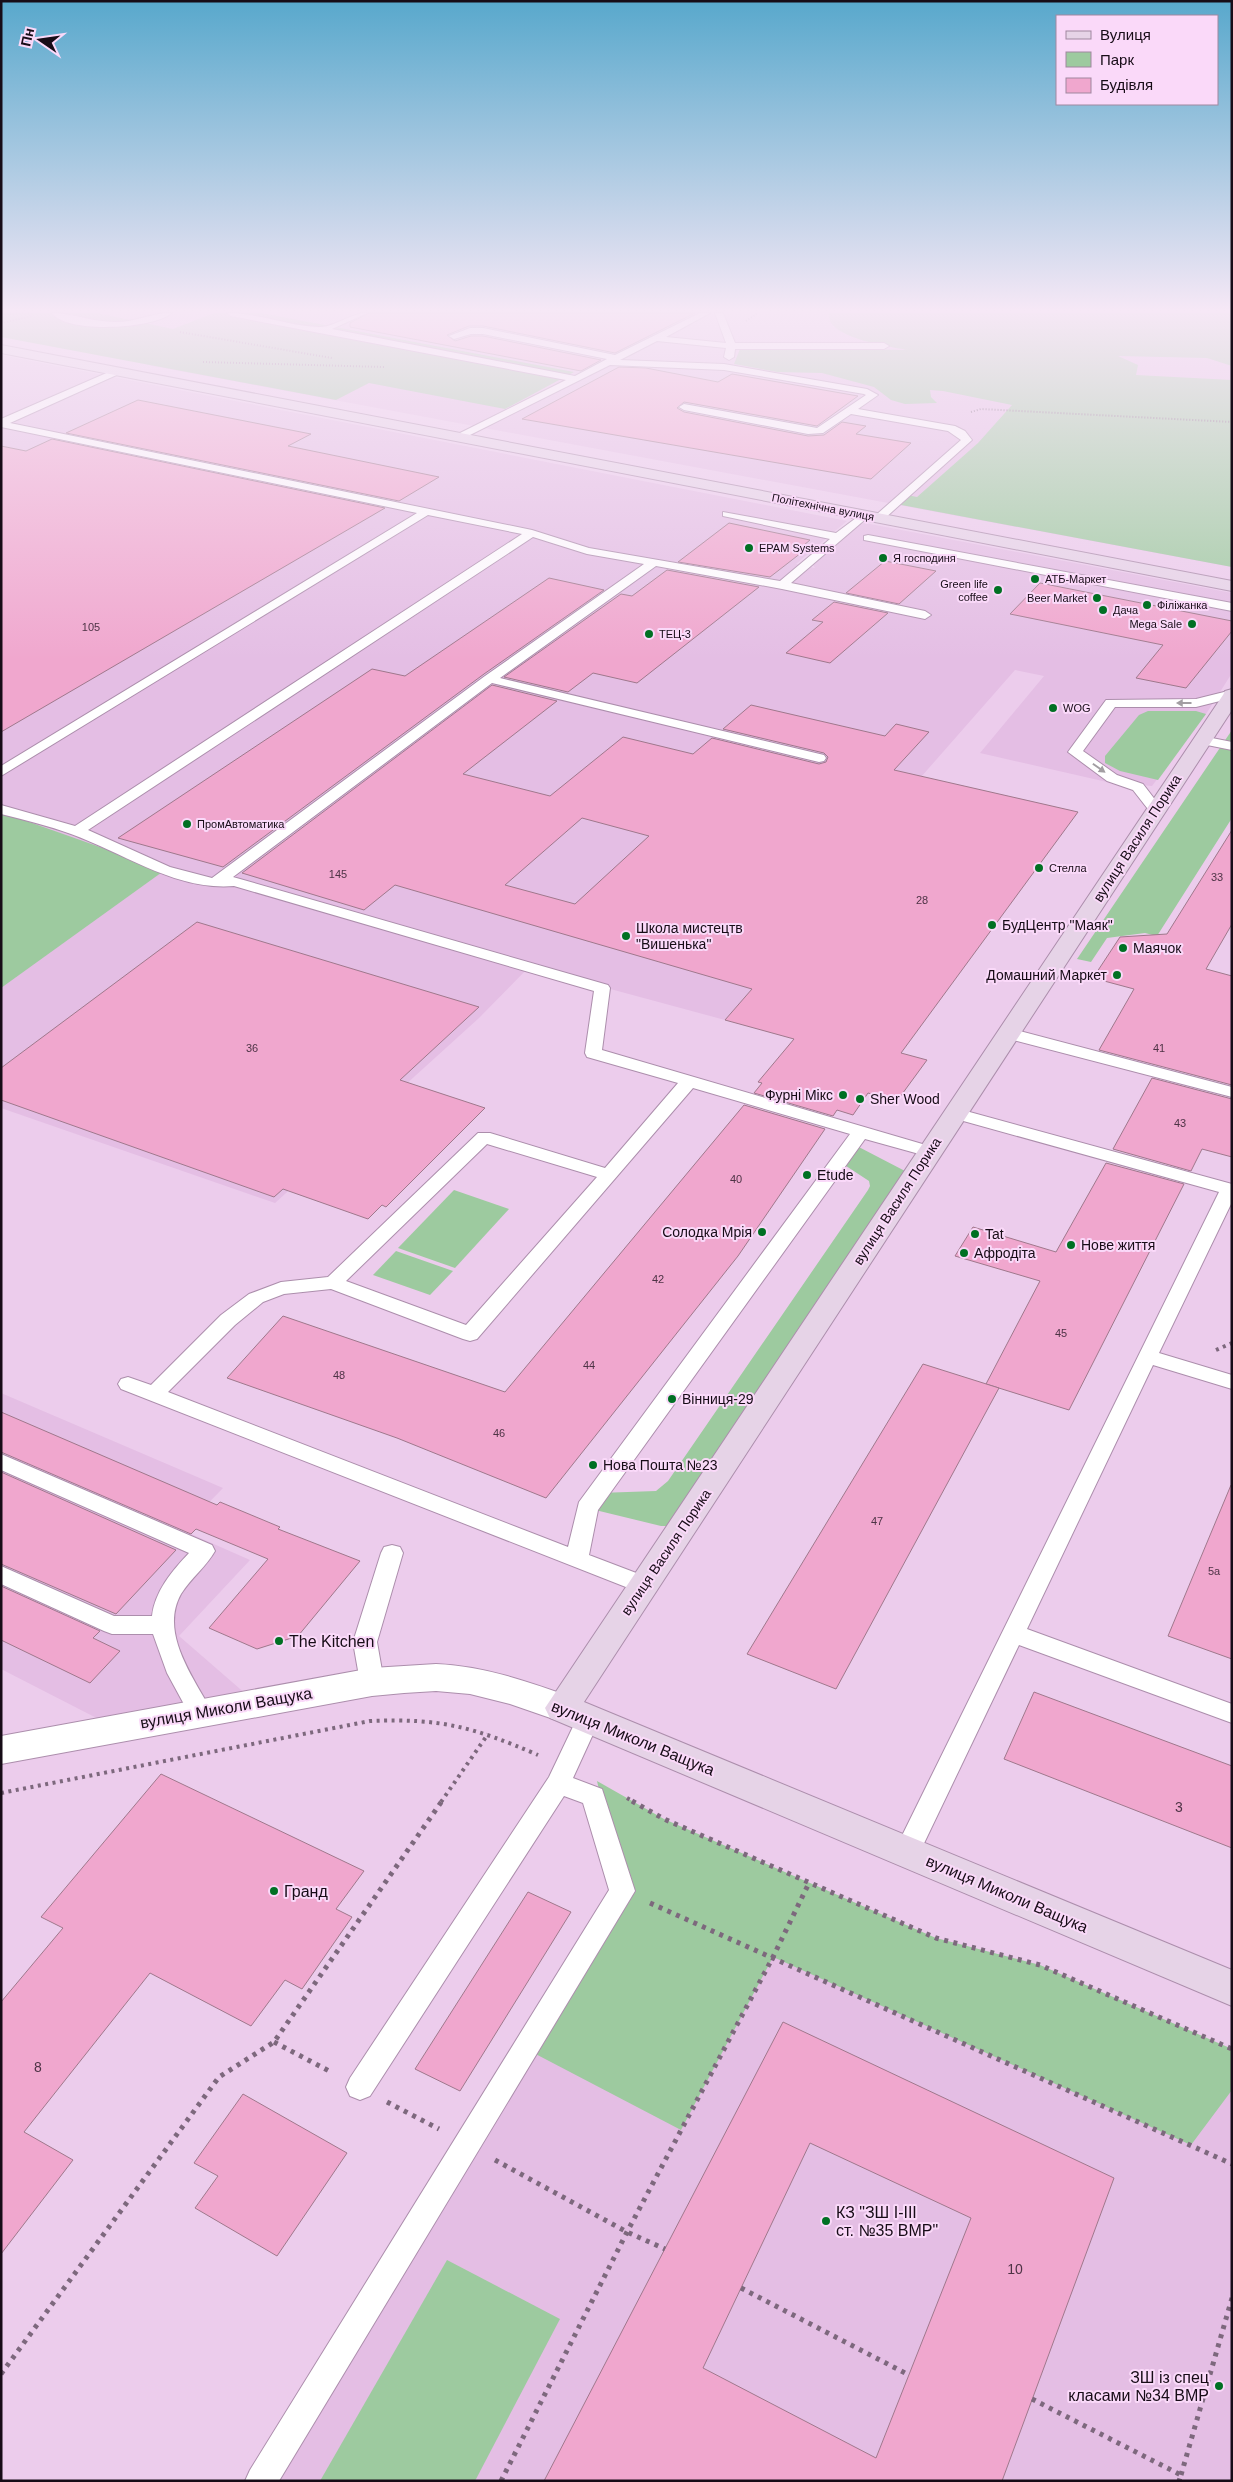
<svg xmlns="http://www.w3.org/2000/svg" width="1233" height="2482" font-family="Arial,sans-serif">
  <rect width="100%" height="100%" fill="#ecccec"/>
  <g fill="#e4bee4">
    <polygon points="1,313 1232,313 1232,567 152,366"/>
    <polygon points="1,355 847,521 796,564 815,568 813,565 860,524 865,523 1232,593 1232,673 1206,714 1152,786 1107,782 980,753 1044,676 1015,670 907,793 920,796 725,1020 529,967 479,1018 275,1203 1,1108"/>
    <polygon points="1,1393 223,1488 182,1530 250,1560 179,1636 255,1702 116,1728 1,1669"/>
    <polygon points="622,1891 936,1938 1040,1965 1232,2049 1232,2481 261,2481"/>
  </g>
  <g fill="#9dca9f">
    <polygon points="1,313 97,313 173,329 214,313 261,313 574,372 505,409 369,383 336,400 1,337"/>
    <path d="M829,313H1232V366L1207,358L1118,356L1138,365L1136,375L1232,380V567L896,504L907,495L917,497L978,443L1012,405L943,391L930,390L931,397L937,403L905,404L891,400L874,387L822,373L777,372L734,364L740,349L752,347L907,350C890,346 825,338 829,313Z"/>
    <polygon points="1148,711 1196,711 1206,714 1158,780 1120,771 1105,763 1105,756 1139,715"/>
    <polygon points="1232,730 1232,818 1157,936 1145,933 1107,938 1091,962 1077,959"/>
    <polygon points="1,812 165,870 1,988"/>
    <polygon points="853,1144 905,1171 672,1526 661,1526 587,1508 599,1493 656,1491 668,1481 868,1190 870,1186 869,1181 840,1162"/>
    <polygon points="454,1190 509,1209 455,1268 398,1248"/>
    <polygon points="396,1251 453,1271 430,1295 373,1275"/>
    <polygon points="597,1781 664,1819 936,1938 1040,1965 1232,2049 1232,2090 1191,2145 773,1957 681,2130 526,2049 622,1891"/>
    <polygon points="447,2260 560,2319 475,2481 320,2481"/>
  </g>
  <g fill="#f0a7ce" stroke="#9f788c" fill-rule="evenodd">
    <polygon points="369,313 695,313 615,353 483,326 469,326 447,335 455,341 471,336 483,336 601,360 581,371 350,327 350,323"/>
    <polygon points="619,367 646,368 718,382 732,374 858,396 817,426 684,402 677,408 684,412 808,436 824,435 842,422 866,426 856,434 911,443 871,479 522,419"/>
    <polygon points="138,400 311,434 288,446 439,477 399,501 66,433"/>
    <polygon points="52,439 385,508 1,732 1,446 26,451"/>
    <polygon points="729,523 810,540 804,545 810,546 770,577 678,562"/>
    <polygon points="885,561 936,571 899,604 846,593"/>
    <polygon points="667,570 759,587 637,683 593,673 568,692 504,677 621,594 632,596"/>
    <polygon points="549,578 604,590 484,674 223,867 118,838 372,669 405,676"/>
    <polygon points="1040,583 1232,621 1232,631 1186,688 1136,678 1163,645 1010,614"/>
    <polygon points="834,602 888,613 830,663 786,653 823,622 812,620"/>
    <path d="M492,685L557,701L463,774L550,796L623,737L693,754L712,738L819,764L826,762L828,757L824,753L723,729L751,705L885,736L896,724L929,732L894,770L1078,812L901,1053L927,1060L897,1101L868,1093L853,1115L837,1110L833,1116L754,1093L762,1083L758,1082L794,1039L725,1020L752,989L395,885L364,910L242,873ZM582,818L649,836L575,904L505,885Z"/>
    <polygon points="1232,830 1232,924 1206,969 1232,976 1232,1085 1099,1050 1134,989 1093,978 1120,937 1167,934"/>
    <polygon points="197,922 479,1007 400,1080 485,1108 386,1207 382,1205 368,1219 283,1189 274,1197 1,1100 1,1068"/>
    <polygon points="1152,1078 1232,1099 1232,1157 1202,1149 1191,1171 1113,1149"/>
    <polygon points="744,1105 825,1129 738,1256 546,1498 397,1438 227,1378 283,1316 505,1392"/>
    <polygon points="1106,1163 1184,1184 1069,1410 986,1384 1040,1281 955,1256 973,1227 1056,1252"/>
    <polygon points="923,1364 999,1388 836,1689 747,1654"/>
    <polygon points="1,1412 217,1505 220,1502 280,1527 278,1529 360,1561 298,1636 257,1649 209,1628 268,1559 196,1529 191,1534 1,1452"/>
    <polygon points="1,1472 176,1550 116,1614 1,1564"/>
    <polygon points="1231,1485 1232,1485 1232,1659 1168,1636"/>
    <polygon points="1,1586 100,1631 93,1638 120,1651 90,1683 1,1640"/>
    <polygon points="1034,1692 1232,1766 1232,1848 1004,1759"/>
    <polygon points="161,1774 364,1871 336,1909 352,1917 302,1989 285,1980 251,2026 150,1973 24,2132 73,2160 1,2254 1,2002 63,1928 41,1917"/>
    <polygon points="528,1892 571,1912 460,2091 415,2069"/>
    <path d="M783,2022L1114,2178L1002,2481H544ZM810,2143L971,2218L876,2458L703,2368Z"/>
    <polygon points="243,2094 347,2153 277,2256 195,2208 218,2176 194,2163"/>
  </g>
  <g fill="none" stroke-linecap="round" stroke-linejoin="round">
    <g stroke="#ac8eac" stroke-width="2">
      <g id="lane">
        <path d="M52,313C72,313 93,322 114,322C134,323 153,312 172,313C153,329 66,334 52,313Z"/>
        <path d="M227,313C258,313 288,326 319,327C334,328 350,313 367,313L332,329L575,376L607,359L483,334H471L454,339L449,336L470,328H483L615,355L700,313H710L666,337L726,343L715,313H723L735,343H884L889,346L884,349H735L734,357L729,360L724,357L726,348L657,341L620,360L724,364L867,389L878,395L858,409L955,426L965,431L972,440L884,519L880,520L874,517L876,515L961,440L948,431L851,414L823,433L808,434L684,410L679,407L684,404L817,428L866,395L864,394L724,370L610,365L460,440L455,437L456,435L566,380L231,316Z"/>
        <path d="M118,368L121,369V373L10,423L532,530L589,548L780,581L830,539L723,516V512L836,533L864,512L869,515L868,517L791,583L925,611L931,615L925,619L782,589L656,566L500,678L824,755L826,758L824,761L819,762L492,683L233,877L608,985L610,988L602,1050L936,1148L939,1152L936,1156L930,1157L865,1139L598,1510L589,1555L652,1579L655,1585L652,1591L644,1593L636,1591L121,1389L118,1384L121,1379L128,1377L151,1385L221,1315L249,1294L281,1282L328,1277L478,1133H490L605,1168L678,1083L587,1057L585,1053L594,991L234,886C176,891 124,853 71,834C49,826 25,820 1,814V805L75,826L522,534L428,515L1,776V766L417,513L1,427V419ZM533,537L587,554L644,564L485,676L212,878L170,867L88,830ZM693,1088L850,1134L579,1502L568,1547L168,1392L235,1325L263,1302L284,1294L331,1289L463,1339L470,1341L477,1339ZM487,1144L597,1177L466,1325L346,1281Z"/>
        <polygon points="868,535 1232,603 1232,611 864,540 864,536"/>
        <polygon points="1232,690 1232,698 1196,707 1115,707 1083,751 1117,775 1143,784 1163,810 1161,813 1151,813 1133,790 1107,781 1068,752 1106,700 1196,699"/>
        <polygon points="1202,736 1232,742 1232,750 1197,743 1195,740"/>
        <polygon points="1008,1028 1232,1087 1232,1097 1002,1037 1000,1033 1002,1029"/>
        <polygon points="955,1108 1232,1184 1232,1202 1159,1353 1232,1375 1232,1389 1153,1365 1027,1629 1232,1704 1232,1723 1019,1645 916,1860 907,1863 898,1860 894,1852 1219,1192 949,1117 946,1113 949,1109"/>
        <path d="M1,1454L212,1545L215,1551C206,1567 191,1578 181,1594C159,1633 194,1678 212,1712L208,1719L200,1721L192,1719L167,1673L153,1634H112L104,1631L1,1584V1566L114,1616H152C155,1591 172,1571 189,1553L1,1470Z"/>
        <polygon points="392,1545 400,1547 403,1553 377,1642 384,1682 380,1689 372,1691 364,1689 360,1682 353,1642 381,1553 384,1547"/>
        <polygon points="588,1709 596,1712 600,1719 573,1778 602,1789 635,1891 279,2481 245,2481 250,2470 609,1890 583,1803 564,1796 370,2096 360,2100 350,2096 346,2087 350,2078 549,1777 580,1712"/>
      </g>
    </g>
    <g stroke="#ac8eac" stroke-width="2">
      <path id="street" d="M436,1664C484,1666 529,1682 574,1698L579,1708L574,1718L562,1722L510,1704L470,1694L436,1691L404,1693L372,1696L1,1764V1736L372,1668Z"/>
    </g>
    <g stroke="#ac8eac" stroke-width="2">
      <g id="secondary">
        <polygon points="1,345 1232,581 1232,591 1,353"/>
        <polygon points="1232,689 1232,710 584,1702 1232,1970 1232,2006 550,1718 545,1708 1223,695 1225,691"/>
      </g>
    </g>
    <g stroke="#7d687d" stroke-width="2" stroke-dasharray="1 2" stroke-linecap="butt">
      <polyline points="1,314 33,313"/>
      <polyline points="746,321 758,313"/>
      <polyline points="1,323 33,316"/>
      <polyline points="180,332 332,358"/>
      <polyline points="203,362 384,367"/>
      <polyline points="971,412 981,409 1232,422"/>
    </g>
    <g stroke="#7d687d" stroke-width="4" stroke-dasharray="3 4.5" stroke-linecap="butt">
      <polyline points="1216,1350 1232,1343"/>
      <path d="M1,1793L370,1721C441,1718 473,1727 538,1755"/>
      <polyline points="627,1798 634,1802"/>
      <polyline points="441,1802 488,1734"/>
    </g>
    <g stroke="#7d687d" stroke-width="5" stroke-dasharray="4 5.5" stroke-linecap="butt">
      <polyline points="632,1801 664,1819 936,1938 1040,1965 1232,2049"/>
      <polyline points="650,1903 1232,2164"/>
      <polyline points="274,2042 331,2072"/>
      <polyline points="387,2102 439,2129"/>
      <polyline points="495,2160 627,2232 665,2249"/>
      <polyline points="741,2288 907,2374"/>
      <polyline points="1,2374 219,2077 274,2042 442,1801"/>
      <polyline points="1032,2399 1181,2475 1179,2481"/>
      <polyline points="1181,2475 1232,2298"/>
      <polyline points="501,2481 627,2232 773,1957 809,1883"/>
    </g>
    <use href="#lane" fill="#fff" fill-rule="evenodd"/>
    <use href="#street" fill="#fff" fill-rule="evenodd"/>
    <use href="#secondary" fill="#e6d3e7" fill-rule="evenodd"/>
  </g>
  <defs><path id="oneway-solid" d="M-6-.8H1V-3.2L6.5 0L1 3.2V.8H-6Z" transform="scale(1.25)"/></defs>
  <g fill="#a29ea2">
    <use href="#oneway-solid" transform="translate(1184 703) rotate(-180)"/>
    <use href="#oneway-solid" transform="translate(1099 768) rotate(35)"/>
  </g>
  <linearGradient id="sky" x2="0" y2="1"><stop stop-color="#58a8cc"/><stop offset="0.47" stop-color="#f6e8f6"/><stop offset="1" stop-color="#f6e8f6" stop-opacity="0"/></linearGradient>
  <rect width="1233" height="660" fill="url(#sky)"/>
  <g fill="#007023" stroke="#fad9f9" stroke-width="2">
    <circle cx="749" cy="548" r="5"/>
    <circle cx="883" cy="558" r="5"/>
    <circle cx="1035" cy="579" r="5"/>
    <circle cx="998" cy="590" r="5"/>
    <circle cx="1097" cy="598" r="5"/>
    <circle cx="1147" cy="605" r="5"/>
    <circle cx="1103" cy="610" r="5"/>
    <circle cx="1192" cy="624" r="5"/>
    <circle cx="649" cy="634" r="5"/>
    <circle cx="1053" cy="708" r="5"/>
    <circle cx="187" cy="824" r="5"/>
    <circle cx="1039" cy="868" r="5"/>
    <circle cx="992" cy="925" r="5"/>
    <circle cx="626" cy="936" r="5"/>
    <circle cx="1123" cy="948" r="5"/>
    <circle cx="1117" cy="975" r="5"/>
    <circle cx="843" cy="1095" r="5"/>
    <circle cx="860" cy="1099" r="5"/>
    <circle cx="807" cy="1175" r="5"/>
    <circle cx="762" cy="1232" r="5"/>
    <circle cx="975" cy="1234" r="5"/>
    <circle cx="1071" cy="1245" r="5"/>
    <circle cx="964" cy="1253" r="5"/>
    <circle cx="672" cy="1399" r="5"/>
    <circle cx="593" cy="1465" r="5"/>
    <circle cx="279" cy="1641" r="5"/>
    <circle cx="274" cy="1891" r="5"/>
    <circle cx="826" cy="2221" r="5"/>
    <circle cx="1219" cy="2386" r="5"/>
  </g>
  <g text-anchor="middle" dominant-baseline="central" stroke-width="4" stroke-linejoin="round" paint-order="stroke">
    <g font-size="11" fill="#170c17" stroke="#fad9f9">
      <text transform="translate(823 507) rotate(11)">Політехнічна вулиця</text>
    </g>
    <g font-size="11" fill="#170c17" stroke="#fad9f9" text-anchor="start">
      <text x="759" y="548">EPAM Systems</text>
      <text x="893" y="558">Я господиня</text>
      <text x="1045" y="579">АТБ-Маркет</text>
      <text x="988" y="584" text-anchor="end">Green life<tspan x="988" dy="13">coffee</tspan></text>
      <text x="1087" y="598" text-anchor="end">Beer Market</text>
      <text x="1157" y="605">Філіжанка</text>
      <text x="1113" y="610">Дача</text>
      <text x="1182" y="624" text-anchor="end">Mega Sale</text>
      <text x="659" y="634">ТЕЦ-3</text>
      <text x="1063" y="708">WOG</text>
      <text x="197" y="824">ПромАвтоматика</text>
      <text x="1049" y="868">Стелла</text>
    </g>
    <g font-size="11" fill="#4d3345">
      <text x="91" y="627">105</text>
      <text x="338" y="874">145</text>
      <text x="1217" y="877">33</text>
      <text x="922" y="900">28</text>
      <text x="252" y="1048">36</text>
      <text x="1159" y="1048">41</text>
      <text x="1180" y="1123">43</text>
      <text x="736" y="1179">40</text>
      <text x="658" y="1279">42</text>
      <text x="1061" y="1333">45</text>
      <text x="589" y="1365">44</text>
      <text x="339" y="1375">48</text>
      <text x="499" y="1433">46</text>
      <text x="877" y="1521">47</text>
      <text x="1214" y="1571">5а</text>
    </g>
    <g font-size="14" fill="#170c17" stroke="#fad9f9">
      <text transform="translate(1137 838) rotate(-57)">вулиця Василя Порика</text>
      <text transform="translate(897 1201) rotate(-57)">вулиця Василя Порика</text>
      <text transform="translate(666 1552) rotate(-56)">вулиця Василя Порика</text>
    </g>
    <g font-size="14" fill="#170c17" stroke="#fad9f9" text-anchor="start">
      <text x="1002" y="925">БудЦентр "Маяк"</text>
      <text x="636" y="928">Школа мистецтв<tspan x="636" dy="16">"Вишенька"</tspan></text>
      <text x="1133" y="948">Маячок</text>
      <text x="1107" y="975" text-anchor="end">Домашний Маркет</text>
      <text x="833" y="1095" text-anchor="end">Фурні Мікс</text>
      <text x="870" y="1099">Sher Wood</text>
      <text x="817" y="1175">Etude</text>
      <text x="752" y="1232" text-anchor="end">Солодка Мрія</text>
      <text x="985" y="1234">Tat</text>
      <text x="1081" y="1245">Нове життя</text>
      <text x="974" y="1253">Афродіта</text>
      <text x="682" y="1399">Вінниця-29</text>
      <text x="603" y="1465">Нова Пошта №23</text>
    </g>
    <g font-size="14" fill="#4d3345">
      <text x="1179" y="1807">3</text>
      <text x="38" y="2067">8</text>
      <text x="1015" y="2269">10</text>
    </g>
    <g font-size="16" fill="#170c17" stroke="#fad9f9" text-anchor="start">
      <text x="289" y="1641">The Kitchen</text>
      <text x="284" y="1891">Гранд</text>
      <text x="836" y="2212">КЗ "ЗШ І-ІІІ<tspan x="836" dy="18">ст. №35 ВМР"</tspan></text>
      <text x="1209" y="2377" text-anchor="end">ЗШ із спец<tspan x="1209" dy="18">класами №34 ВМР</tspan></text>
    </g>
    <g font-size="16" fill="#170c17" stroke="#fad9f9">
      <text transform="translate(226 1708) rotate(-10)">вулиця Миколи Ващука</text>
      <text transform="translate(633 1738) rotate(22)">вулиця Миколи Ващука</text>
      <text transform="translate(1007 1894) rotate(23)">вулиця Миколи Ващука</text>
    </g>
  </g>
  <rect width="1233" height="2482" fill="none" stroke="#170c17" stroke-width="5"/>
  <rect x="1056" y="15" width="162" height="90" fill="#fad9f9" stroke="#9f879f"/>
  <rect x="1066" y="31" width="25" height="8" fill="#e6d3e7" stroke="#9f879f"/>
  <text x="1100" y="40" font-size="15" fill="#170c17">Вулиця</text>
  <rect x="1066" y="52" width="25" height="15" fill="#9dca9f" stroke="#9f879f"/>
  <text x="1100" y="65" font-size="15" fill="#170c17">Парк</text>
  <rect x="1066" y="78" width="25" height="15" fill="#f0a7ce" stroke="#9f879f"/>
  <text x="1100" y="90" font-size="15" fill="#170c17">Будівля</text>
  <g transform="translate(40 40) rotate(283)" stroke="#fad9f9" stroke-width="4" paint-order="stroke">
  <path d="M0-4L9 19L0 12L-9 19Z" fill="#170c17"/>
  <text y="-8" font-size="14" font-weight="bold" text-anchor="middle" fill="#170c17">Пн</text>
  </g>
</svg>
